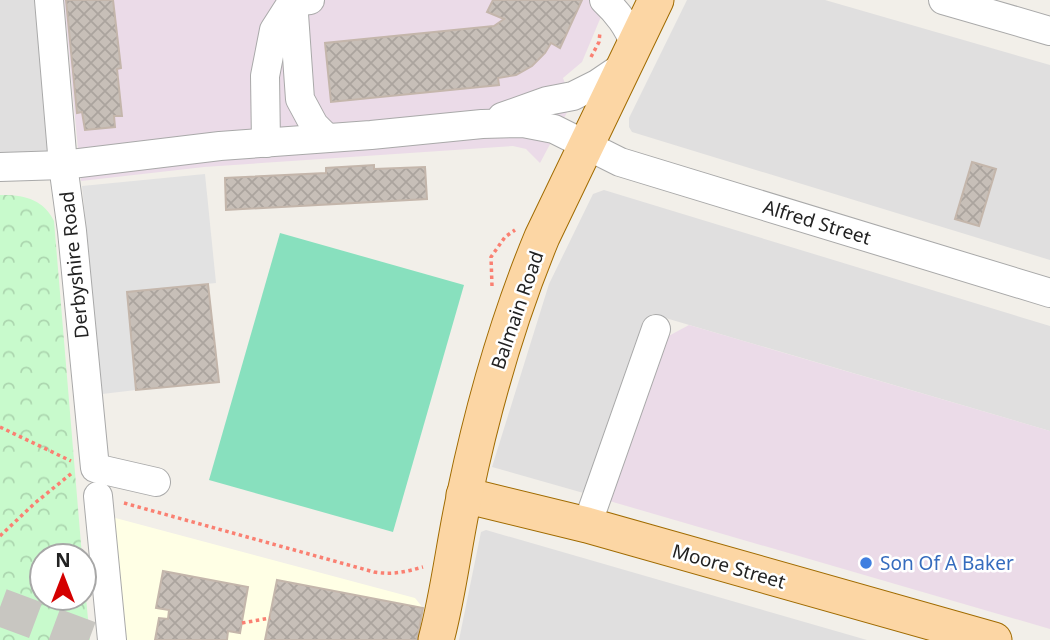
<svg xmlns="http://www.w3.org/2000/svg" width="1050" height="640" font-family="'Noto Sans',sans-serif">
  <defs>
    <pattern id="park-crowns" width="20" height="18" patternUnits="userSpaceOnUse" patternTransform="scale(1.75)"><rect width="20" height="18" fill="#c8facc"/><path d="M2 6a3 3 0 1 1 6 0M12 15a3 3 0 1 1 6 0" fill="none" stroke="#acd6af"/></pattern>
    <pattern id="building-cross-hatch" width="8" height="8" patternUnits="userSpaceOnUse" patternTransform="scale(1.75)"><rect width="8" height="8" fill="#c7bfb8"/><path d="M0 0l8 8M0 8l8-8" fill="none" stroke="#aba49e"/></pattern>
  </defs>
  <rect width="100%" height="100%" fill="#f2efe9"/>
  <g fill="#e0dfdf">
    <polygon points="0,0 47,0 63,165 0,167"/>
    <polygon points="687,0 825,0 1050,65 1050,260 632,132 629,127 629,118"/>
    <polygon points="604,190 1050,326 1050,431 652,314 587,494 492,467 549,284 593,194"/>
    <polygon points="486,530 867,640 459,640 481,532"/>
  </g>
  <g fill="#ebdbe8">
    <polygon points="64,0 608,0 582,62 563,78 572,103 540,163 526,149 513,146 204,167 81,181"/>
    <polygon points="689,325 1050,431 1050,629 606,500 663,339"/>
  </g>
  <polygon fill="#ffffe5" points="108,516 415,598 423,608 417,640 121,640"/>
  <path fill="url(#park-crowns)" d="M0,195C22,194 44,199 54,221L82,556H42V598H84V577L90,640H0Z"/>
  <polygon fill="#88e0be" points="280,233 464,285 393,532 209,480"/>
  <polygon fill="#e2e2e2" points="205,174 216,283 127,292 136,390 102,394 82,186"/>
  <g fill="url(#building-cross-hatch)" stroke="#c4b6ab" stroke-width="2">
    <polygon points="66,0 113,0 121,68 117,69 122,116 114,116 115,127 85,130 82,112 77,113"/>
    <polygon points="493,0 582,0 560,48 551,43 545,53 532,66 516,75 498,78 499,85 331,102 325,43 494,26 504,19 487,12"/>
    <polygon points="972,162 996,169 979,226 955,219"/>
    <polygon points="374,165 374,169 425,167 427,199 226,210 225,178 326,173 326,168"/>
    <polygon points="208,284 219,382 136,390 127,292"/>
    <polygon points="163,571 248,587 240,633 228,631 227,640 155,640 159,618 168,619 169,610 156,608"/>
    <polygon points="277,580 423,608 417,640 265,640"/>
  </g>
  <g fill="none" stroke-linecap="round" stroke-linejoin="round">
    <polyline stroke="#c8c6c1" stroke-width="38" stroke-dasharray="38 19" stroke-linecap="butt" points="0,607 89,640"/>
    <g stroke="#a9a9a9" stroke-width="30">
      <g id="minor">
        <polyline points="49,0 63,165 72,231 95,468 156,482"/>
        <polyline points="293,0 300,99 314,125 327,138"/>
        <path d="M604,0C619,14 627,26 635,44"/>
        <polyline points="943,0 1050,31"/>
        <polyline points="502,117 547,101 573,96 597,84 625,65"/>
        <polyline points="266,143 265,76 274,30 292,2 310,0"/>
        <polyline points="0,167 63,165 220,146 371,135 482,124 523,123 554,129 620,162 1050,293"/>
        <polyline points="98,496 112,640"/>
        <polyline points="587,525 656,329"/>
      </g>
    </g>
    <g stroke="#a06b00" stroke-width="37">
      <g id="major">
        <polyline points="464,495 587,525 994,640"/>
        <path d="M436,640C449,592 454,542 465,493C483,407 508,319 542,237L656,0"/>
      </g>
    </g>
    <g stroke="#fa8072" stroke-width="3.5" stroke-dasharray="3.5 3.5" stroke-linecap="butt">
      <polyline points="591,57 599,42 600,32"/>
      <polyline points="492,286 491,257 505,237 515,230"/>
      <polyline points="0,427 71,461"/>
      <path d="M124,503L374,572C392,575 405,572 423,567"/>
      <polyline points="0,536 35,503 72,473"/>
      <polyline points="242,623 270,618"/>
    </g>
    <use href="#minor" stroke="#fff" stroke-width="28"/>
    <use href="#major" stroke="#fcd6a4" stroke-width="35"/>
  </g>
  <circle fill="#3f7fe0" stroke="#fff" stroke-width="2.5" cx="866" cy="563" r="7"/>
  <g text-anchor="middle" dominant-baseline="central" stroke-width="5" stroke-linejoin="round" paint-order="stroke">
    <g font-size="19" fill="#222" stroke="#fff">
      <text transform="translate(817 222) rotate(17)">Alfred Street</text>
      <text transform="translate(74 265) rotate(-96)">Derbyshire Road</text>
      <text transform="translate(517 310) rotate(-71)">Balmain Road</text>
      <text transform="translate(729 566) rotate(16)">Moore Street</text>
    </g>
    <g font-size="19" fill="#366cbe" stroke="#fff" text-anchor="start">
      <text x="880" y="563">Son Of A Baker</text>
    </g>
  </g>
  <g transform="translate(63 577)"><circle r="33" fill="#ffffff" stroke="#a7a7a7" stroke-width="2"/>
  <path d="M0-5L12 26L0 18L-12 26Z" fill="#d40000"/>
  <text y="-10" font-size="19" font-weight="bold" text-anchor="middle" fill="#222222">N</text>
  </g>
</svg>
